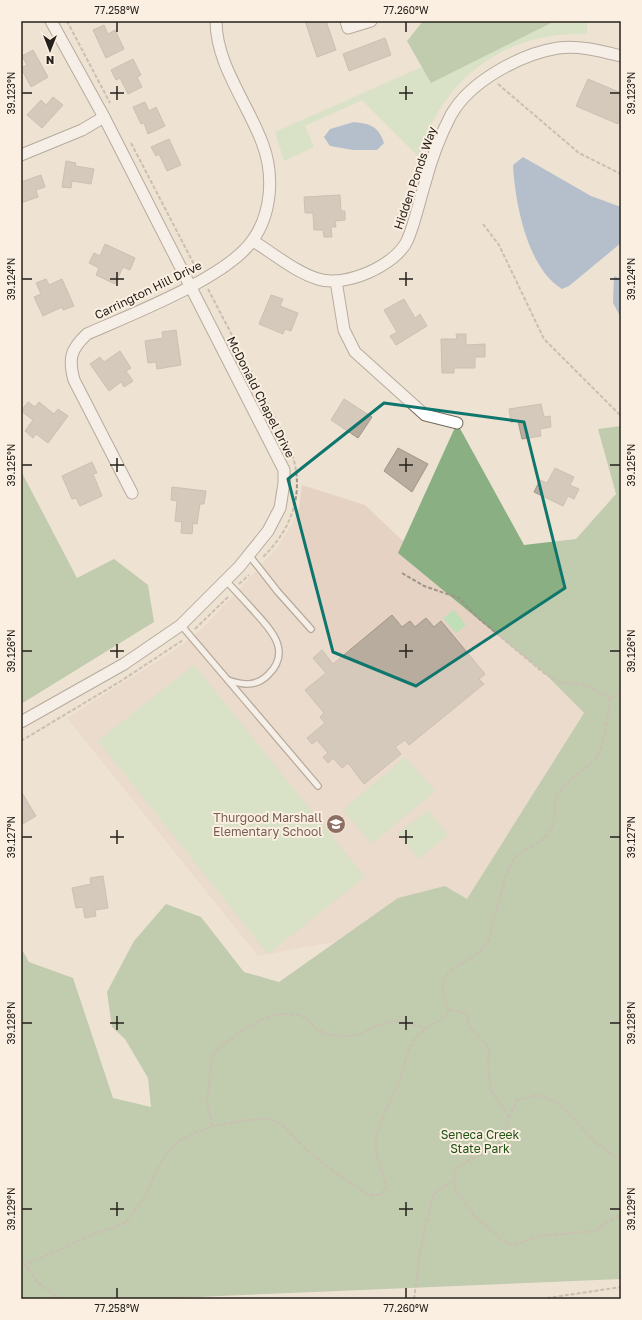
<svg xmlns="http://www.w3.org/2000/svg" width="642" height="1320" font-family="'Golos Text',sans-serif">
  <rect width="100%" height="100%" fill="#eee2d3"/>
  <polygon fill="#e5d2c3" points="302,485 365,505 584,713 444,955 394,931 258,956 67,718 172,652 203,628 277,548 292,524 299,508"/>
  <g fill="#bedfb8">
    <path d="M458,21H587V34C505,31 441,79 419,157L362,100L305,126L314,147L284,161L275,132L469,46Z"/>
    <polygon points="454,610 466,625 456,633 443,618"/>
    <polygon points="194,665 365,877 268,954 98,741"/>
    <polygon points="405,757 435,791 372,844 343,810"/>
    <polygon points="428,810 448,835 418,859 398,833"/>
  </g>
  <g fill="#89af82">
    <polygon points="423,21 555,21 431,83 407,41"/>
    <polygon points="457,423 524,545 576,539 616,494 598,429 621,426 621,1279 150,1299 21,1299 21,948 29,962 73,978 113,1098 151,1107 148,1078 125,1039 112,1027 107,992 134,941 166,904 201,917 244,972 279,982 398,898 445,886 467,899 584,713 545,674 398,553"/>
    <polygon points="21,471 77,578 114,559 148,585 154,622 21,704"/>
  </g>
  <g fill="#6d96c0">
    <path d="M354,122C371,124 378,126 384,143L377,150H353L330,146L324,137L330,129Z"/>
    <path d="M523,157L591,196L621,207V243L569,286L562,289C527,268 515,202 513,165Z"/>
    <polygon points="614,276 621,279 621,318 613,303"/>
  </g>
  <g fill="#b7ac9e" stroke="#a09688">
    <polygon points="305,21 326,21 336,50 317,57"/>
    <polygon points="104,25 108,34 115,30 124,49 106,58 93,30"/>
    <polygon points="385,38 391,55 349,71 343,54"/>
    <polygon points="33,50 48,77 31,87 21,68 27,65 22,56"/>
    <polygon points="133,59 141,75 137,77 142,87 128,94 120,78 116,80 111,70"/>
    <polygon points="588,79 621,93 621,118 618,124 576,106"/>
    <polygon points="53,97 63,105 42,128 27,115 41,100 46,105"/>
    <polygon points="145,102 149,111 156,107 165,126 148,134 144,123 141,124 133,107"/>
    <polygon points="169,139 181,165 167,171 159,154 156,156 151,147"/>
    <polygon points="66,161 76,163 75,166 94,169 91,184 72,181 71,188 62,187"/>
    <polygon points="41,175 45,187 36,190 38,197 21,203 21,182"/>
    <polygon points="340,195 341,211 345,211 345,220 335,221 336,227 331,227 332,237 324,237 323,230 314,230 313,213 305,213 304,197"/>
    <polygon points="105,244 135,258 130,270 123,267 115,284 96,275 99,268 89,263 94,253 100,256"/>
    <polygon points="46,279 49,285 62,279 74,306 63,310 62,307 43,316 34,297 41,294 36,283"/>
    <polygon points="271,295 283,299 280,306 298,313 291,331 285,329 283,334 259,324"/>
    <polygon points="404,299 415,318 420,314 427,326 396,345 390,336 397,332 384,310"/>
    <polygon points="176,330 181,365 157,369 156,362 148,363 145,341 163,338 162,332"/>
    <polygon points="456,334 466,334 466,345 485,344 485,357 475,357 475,368 454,368 454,373 442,373 441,339 457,339"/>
    <polygon points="120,351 131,368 126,371 133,381 124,387 121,382 109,391 90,364 100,357 104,362"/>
    <polygon points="344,399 372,417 358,438 331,420"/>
    <polygon points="28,402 35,407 39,402 54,414 58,409 68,416 48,443 36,434 33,438 25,431 33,420 21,411"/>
    <polygon points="541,404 544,417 550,416 551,427 540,429 541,436 522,439 518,421 511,422 509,409"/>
    <polygon points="398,448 428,464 412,492 384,471"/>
    <polygon points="92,462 97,473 93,474 102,496 80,506 76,498 72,499 62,476"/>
    <polygon points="555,468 574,477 570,485 579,489 574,499 568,496 563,506 534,492 540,480 547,483"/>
    <polygon points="172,487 206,491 204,504 200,504 197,524 193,523 192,534 181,533 182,522 175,521 177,501 171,500"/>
    <polygon points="392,615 402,627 410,621 415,627 426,618 434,627 441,621 485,674 479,679 484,684 409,745 405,740 395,747 401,754 364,784 348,763 342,768 333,758 328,763 323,757 328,753 317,740 312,744 307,738 325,723 320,717 324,713 305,690 326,673 313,658 322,650 333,664"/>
    <polygon points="21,791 36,816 21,825"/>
    <polygon points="103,876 108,908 95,910 96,916 85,918 83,907 76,908 72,888 91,884 90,878"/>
  </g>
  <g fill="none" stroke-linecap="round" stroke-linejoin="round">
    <g stroke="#72685b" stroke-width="8">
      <g id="lane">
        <polyline points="249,555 278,592 311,629"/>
        <path d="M226,581C235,590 244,600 253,610C270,629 293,651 268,675C256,687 242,685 228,680"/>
        <polyline points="181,625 318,786"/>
      </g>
    </g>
    <g stroke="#72685b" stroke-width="13">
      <g id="street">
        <polyline points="346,21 348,28 371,21"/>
        <polyline points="21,155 82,130 104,117"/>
        <path d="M253,241C273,253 295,272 318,279C344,288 395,266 407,241C415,223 419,202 425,183C431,160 440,136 451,115C470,81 521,54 558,48C579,45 601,51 621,56"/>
        <polyline points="336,281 344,330 355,352 425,415 457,423"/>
        <path d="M132,493L74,380C68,358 71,349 87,334C130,315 226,278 252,241C272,214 274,175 263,145C249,105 216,65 216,21"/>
        <polyline points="21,722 124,664 181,625 239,567 268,531 280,508 284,483 284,470 104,117 51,21"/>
      </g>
    </g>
    <g stroke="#9e958a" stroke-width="2" stroke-dasharray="4 2" stroke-linecap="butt">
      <polyline points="67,21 110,103"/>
      <polyline points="498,84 579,153 621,174"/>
      <polyline points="131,143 197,270"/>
      <polyline points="483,224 499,245 544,339 621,416"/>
      <path d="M208,289L287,441C307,485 296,525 262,558"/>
      <polyline points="402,573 424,586 459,598 477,617 545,674 561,683 581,684 591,688 610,699"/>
      <polyline points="239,584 249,575"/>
      <polyline points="195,629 229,596"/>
      <polyline points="21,741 121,681 183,640"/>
      <polyline points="449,1010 465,1013 467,1016 468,1024 490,1049 488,1063 491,1090 509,1117"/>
      <path d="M212,1126L207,1102L212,1055C235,1033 273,1003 306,1018C311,1020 311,1024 314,1027C323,1035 338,1037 349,1036C358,1036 364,1032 372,1028C391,1018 405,1021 425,1028"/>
      <polyline points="621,1160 597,1144 563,1107 549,1099 538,1095 517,1100 509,1117 504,1138 496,1146 485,1154 470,1159 454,1171 455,1189 475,1216 505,1242 513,1245 539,1236 596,1231 607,1222 621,1215"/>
      <polyline points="21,1259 38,1283 61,1299"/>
      <path d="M28,1270L29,1263L94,1234L125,1223L144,1198L161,1162L172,1146L184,1138L212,1126L248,1120L271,1119L282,1125L308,1151L334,1172L369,1195H381L386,1186C383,1174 377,1161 376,1148C374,1129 391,1101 398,1084C404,1069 406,1050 417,1036C425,1025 444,1022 449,1010C427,962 470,971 488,941C492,935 490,928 492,921C493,917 496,914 497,910C501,893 504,876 513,861C520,848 543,844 550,831C557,819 553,803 557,796C566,779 584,772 596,758C604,747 608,713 610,699L621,692"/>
      <polyline points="414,1299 421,1247 433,1194 453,1180"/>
      <polyline points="541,1299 621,1287"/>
    </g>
    <use href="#lane" stroke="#fff" stroke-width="5.5"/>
    <use href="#street" stroke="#fff" stroke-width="11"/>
  </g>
  <path d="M0 0H642V1320H0ZM384,403L524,422L565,588L416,686L333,652L288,479Z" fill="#eee2d3" fill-opacity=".55" fill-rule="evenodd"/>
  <path fill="none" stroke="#0f766e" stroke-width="3" stroke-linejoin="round" d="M384,403L524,422L565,588L416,686L333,652L288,479Z"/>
  <path fill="none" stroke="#24201b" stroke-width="1.5" d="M117,22V32M406,22V32M117,86V100M406,86V100M22,93H32M110,93H124M399,93H413M610,93H620M117,272V286M406,272V286M22,279H32M110,279H124M399,279H413M610,279H620M117,458V472M406,458V472M22,465H32M110,465H124M399,465H413M610,465H620M117,644V658M406,644V658M22,651H32M110,651H124M399,651H413M610,651H620M117,830V844M406,830V844M22,837H32M110,837H124M399,837H413M610,837H620M117,1016V1030M406,1016V1030M22,1023H32M110,1023H124M399,1023H413M610,1023H620M117,1202V1216M406,1202V1216M22,1209H32M110,1209H124M399,1209H413M610,1209H620M117,1288V1298M406,1288V1298"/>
  <defs>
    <g id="school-disc" transform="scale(1)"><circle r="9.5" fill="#8d6e63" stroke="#fbefe1"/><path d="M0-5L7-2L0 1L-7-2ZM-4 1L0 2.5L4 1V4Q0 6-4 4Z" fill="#fff"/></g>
  </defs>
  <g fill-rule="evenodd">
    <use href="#school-disc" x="336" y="824"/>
  </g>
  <g text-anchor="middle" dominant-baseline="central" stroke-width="4" stroke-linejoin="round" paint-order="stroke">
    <g font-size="12" fill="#24201b" stroke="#fbefe1">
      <text transform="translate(415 178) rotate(-71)">Hidden Ponds Way</text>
      <text transform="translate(148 290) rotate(-26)">Carrington Hill Drive</text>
      <text transform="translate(261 397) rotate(63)">McDonald Chapel Drive</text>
    </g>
    <g font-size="12" fill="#785e54" stroke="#fbefe1" text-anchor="end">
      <text x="322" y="817">Thurgood Marshall<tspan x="322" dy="14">Elementary School</tspan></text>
    </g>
    <g font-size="12" fill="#1f5316" stroke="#fbefe1">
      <text x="480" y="1134">Seneca Creek<tspan x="480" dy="14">State Park</tspan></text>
    </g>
  </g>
  <rect width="642" height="1320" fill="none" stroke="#fbefe1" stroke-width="44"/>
  <g transform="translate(50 50) rotate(180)" stroke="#fbefe1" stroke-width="3" paint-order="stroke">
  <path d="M0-3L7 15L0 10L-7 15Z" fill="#24201b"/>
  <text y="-6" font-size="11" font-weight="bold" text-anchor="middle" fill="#24201b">N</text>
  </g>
  <rect x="22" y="22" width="598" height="1276" fill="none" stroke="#24201b" stroke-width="1.5"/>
  <g font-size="10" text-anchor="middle" fill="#24201b">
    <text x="117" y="14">77.258°W</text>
    <text x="406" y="14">77.260°W</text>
    <text transform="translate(631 93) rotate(-90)" y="4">39.123°N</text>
    <text transform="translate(11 93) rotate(-90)" y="4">39.123°N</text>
    <text transform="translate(631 279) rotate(-90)" y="4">39.124°N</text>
    <text transform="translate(11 279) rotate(-90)" y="4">39.124°N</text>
    <text transform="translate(631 465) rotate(-90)" y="4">39.125°N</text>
    <text transform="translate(11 465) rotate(-90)" y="4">39.125°N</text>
    <text transform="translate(11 651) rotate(-90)" y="4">39.126°N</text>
    <text transform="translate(631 651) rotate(-90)" y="4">39.126°N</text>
    <text transform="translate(631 837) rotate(-90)" y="4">39.127°N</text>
    <text transform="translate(11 837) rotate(-90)" y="4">39.127°N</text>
    <text transform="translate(11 1023) rotate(-90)" y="4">39.128°N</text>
    <text transform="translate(631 1023) rotate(-90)" y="4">39.128°N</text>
    <text transform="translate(11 1209) rotate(-90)" y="4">39.129°N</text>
    <text transform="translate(631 1209) rotate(-90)" y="4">39.129°N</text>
    <text x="117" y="1312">77.258°W</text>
    <text x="406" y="1312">77.260°W</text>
  </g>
</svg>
